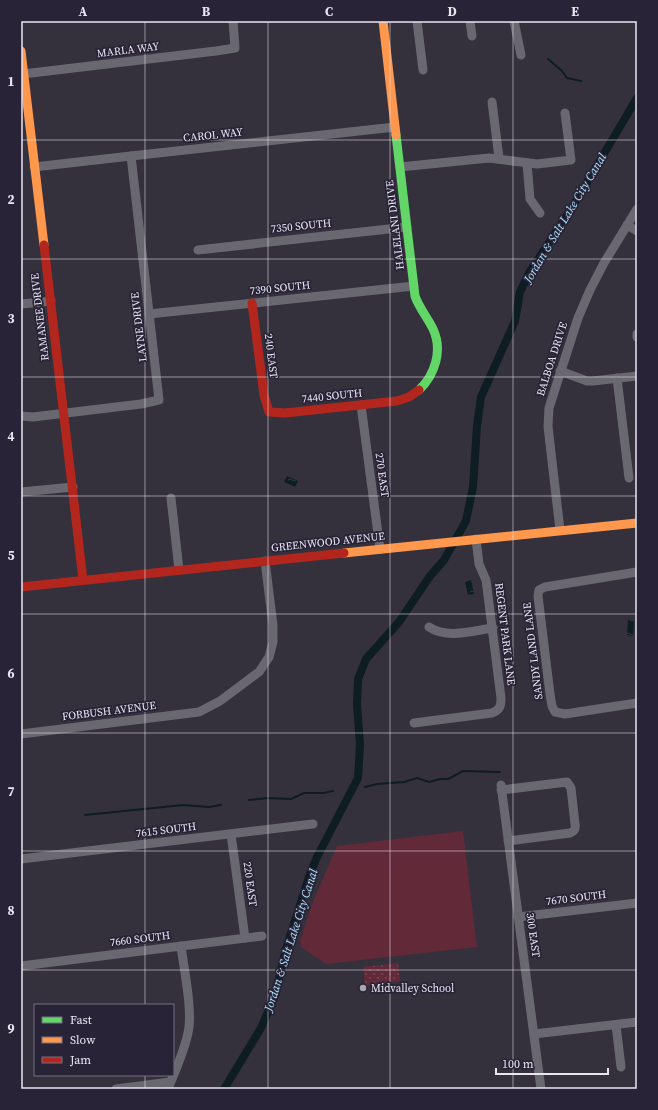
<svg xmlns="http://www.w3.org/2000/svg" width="658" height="1110" font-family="'Source Serif 4',serif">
  <defs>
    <pattern id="park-dots" width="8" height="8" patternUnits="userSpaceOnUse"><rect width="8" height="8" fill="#622939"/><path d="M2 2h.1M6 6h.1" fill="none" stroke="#784856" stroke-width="1.8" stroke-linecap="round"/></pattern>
    <pattern id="water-ripples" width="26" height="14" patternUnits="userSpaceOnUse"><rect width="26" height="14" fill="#0e1c23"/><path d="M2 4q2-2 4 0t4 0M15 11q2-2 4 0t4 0" fill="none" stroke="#313d43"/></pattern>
  </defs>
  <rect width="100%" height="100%" fill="#34313c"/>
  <polygon fill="#622939" points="463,831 477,947 326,964 301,947 300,941 312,904 337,846"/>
  <polygon fill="url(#park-dots)" points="398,963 400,981 365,986 363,967"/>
  <g fill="url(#water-ripples)">
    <polygon points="287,476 298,481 295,487 284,482"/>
    <polygon points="471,580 474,594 468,595 465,582"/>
    <polygon points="628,620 634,621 633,636 627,635"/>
  </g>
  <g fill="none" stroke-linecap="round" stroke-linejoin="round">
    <g stroke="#0e1c23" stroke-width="2">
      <polyline points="548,59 562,71 567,78 581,81"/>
      <polyline points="365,787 377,784 404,782 417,778 429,782 440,779 448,779 463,771 500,772"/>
      <polyline points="249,800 267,798 291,799 304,793 323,793 333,791"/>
      <polyline points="85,815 183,805 209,807 221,805"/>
    </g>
    <polyline stroke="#0e1c23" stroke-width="8" points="224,1089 261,1028 275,996 286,949 310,874 317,857 358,778 360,744 357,705 358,679 366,659 399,622 430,576 444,560 466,521 473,487 477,426 481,397 515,321 520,292 529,273 573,206 637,98"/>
    <g stroke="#69676f" stroke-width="9">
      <polyline points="417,21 423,70"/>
      <polyline points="470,21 472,36"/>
      <polyline points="514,21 521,55"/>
      <polyline points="23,74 216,51 235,48 233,21"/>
      <polyline points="492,102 499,158"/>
      <polyline points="527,163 530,199 540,213"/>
      <polyline points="34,167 131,156 395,127"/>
      <polyline points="400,167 489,158 537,164 571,160 565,113"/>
      <polyline points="627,225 637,231"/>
      <polyline points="198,250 407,227"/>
      <polyline points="21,304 51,301"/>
      <polyline points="149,314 414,286"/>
      <polyline points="637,334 637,337"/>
      <polyline points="560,371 587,381 593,381 637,376"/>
      <polyline points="617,378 629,478"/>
      <polyline points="361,405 380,549"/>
      <polyline points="21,416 33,417 141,404 159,400 131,156"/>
      <polyline points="21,492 73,487"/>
      <polyline points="171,498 179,570"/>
      <polyline points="560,530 550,444 548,426 549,408 578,318 590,290 604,263 637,209"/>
      <polyline points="637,572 545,587 539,590 538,596 550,694 552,706 555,712 565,714 637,703"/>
      <path d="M429,627C447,639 472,631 493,628"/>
      <path d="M414,723L492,713C500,710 501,706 501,698L486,580L479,564L476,539"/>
      <polyline points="21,734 199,712 220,701 259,672 269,657 273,642 273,625 265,561"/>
      <polyline points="501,785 541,1089"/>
      <path d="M501,790L567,782L571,788L575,824C576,829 575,831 570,833L508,841"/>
      <polyline points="231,834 245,938"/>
      <polyline points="21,859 313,824"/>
      <polyline points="518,917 637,903"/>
      <polyline points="21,966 262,936"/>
      <polyline points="616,1025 621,1067"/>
      <polyline points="534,1034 637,1022"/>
      <polyline points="116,1089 170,1082"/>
      <path d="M168,1089C175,1071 184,1052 188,1033C193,1011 184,970 181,946"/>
    </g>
    <path stroke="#63d668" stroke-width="9" d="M396,135L415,296C419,308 428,318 433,329C443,350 435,375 419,390"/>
    <g stroke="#ff974d" stroke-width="9">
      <polyline points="383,21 396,135"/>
      <polyline points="21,51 44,245"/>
      <polyline points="344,553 637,523"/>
    </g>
    <g stroke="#b3261e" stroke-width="9">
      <polyline points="44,245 83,580"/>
      <polyline points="252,303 264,395 269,412 285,413 397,401 409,397 419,390"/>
      <polyline points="21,587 344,553"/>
    </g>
  </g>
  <path fill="none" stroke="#e9e6f3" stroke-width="1" stroke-opacity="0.55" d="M145,21V1005M268,21V1089M390,21V1089M513,21V1089M21,140H637M21,259H637M21,377H637M21,496H637M21,614H637M21,733H637M21,851H637M21,970H637M145,1075V1089"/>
  <circle fill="#aaa7b3" stroke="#282336" stroke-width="1.5" cx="363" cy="988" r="4"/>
  <g text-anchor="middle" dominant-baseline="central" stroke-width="3.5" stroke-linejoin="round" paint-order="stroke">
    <g font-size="11" fill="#e9e6f3" stroke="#282336">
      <text transform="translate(128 50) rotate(-7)">MARLA WAY</text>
      <text transform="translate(213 135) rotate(-6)">CAROL WAY</text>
      <text transform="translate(395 225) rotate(-97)">HALELANI DRIVE</text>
      <text transform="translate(301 226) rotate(-6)">7350 SOUTH</text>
      <text transform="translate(280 288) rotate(-6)">7390 SOUTH</text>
      <text transform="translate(40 317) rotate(-97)">RAMANEE DRIVE</text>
      <text transform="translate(139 327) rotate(-97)">LAYNE DRIVE</text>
      <text transform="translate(271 356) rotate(83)">240 EAST</text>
      <text transform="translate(552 359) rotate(-72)">BALBOA DRIVE</text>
      <text transform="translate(332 396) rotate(-6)">7440 SOUTH</text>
      <text transform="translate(382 475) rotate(82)">270 EAST</text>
      <text transform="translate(328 542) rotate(-6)">GREENWOOD AVENUE</text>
      <text transform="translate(505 634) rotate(83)">REGENT PARK LANE</text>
      <text transform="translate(533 651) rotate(-97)">SANDY LAND LANE</text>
      <text transform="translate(109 711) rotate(-7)">FORBUSH AVENUE</text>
      <text transform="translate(166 830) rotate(-7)">7615 SOUTH</text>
      <text transform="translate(250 884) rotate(82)">220 EAST</text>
      <text transform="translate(576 898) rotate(-7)">7670 SOUTH</text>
      <text transform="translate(533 935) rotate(82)">300 EAST</text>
      <text transform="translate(140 939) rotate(-7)">7660 SOUTH</text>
    </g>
    <g font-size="11" fill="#e9e6f3" stroke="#282336" text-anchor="start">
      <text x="371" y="988">Midvalley School</text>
    </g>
    <g font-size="12" font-style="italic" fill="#aee2fa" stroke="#282336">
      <text transform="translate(565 218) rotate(-59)">Jordan &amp; Salt Lake City Canal</text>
      <text transform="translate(291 940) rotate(-72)">Jordan &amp; Salt Lake City Canal</text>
    </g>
  </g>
  <rect width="658" height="1110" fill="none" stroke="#282336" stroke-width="44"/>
  <rect x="34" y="1004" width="140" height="72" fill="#282336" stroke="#757182"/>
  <rect x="42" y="1017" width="20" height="6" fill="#63d668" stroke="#757182"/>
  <text x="70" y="1024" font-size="12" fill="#e9e6f3">Fast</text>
  <rect x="42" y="1037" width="20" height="6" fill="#ff974d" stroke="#757182"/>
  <text x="70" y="1044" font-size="12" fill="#e9e6f3">Slow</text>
  <rect x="42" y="1057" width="20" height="6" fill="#b3261e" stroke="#757182"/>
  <text x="70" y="1064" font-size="12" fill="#e9e6f3">Jam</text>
  <path d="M496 1068v6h112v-6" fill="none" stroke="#e9e6f3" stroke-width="2"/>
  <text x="502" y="1068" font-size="12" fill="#e9e6f3" stroke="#282336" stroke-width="3" paint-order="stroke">100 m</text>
  <rect x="22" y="22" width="614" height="1066" fill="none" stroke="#e9e6f3" stroke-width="1.5"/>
  <g font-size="13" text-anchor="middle" font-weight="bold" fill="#e9e6f3">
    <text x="83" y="16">A</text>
    <text x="206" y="16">B</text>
    <text x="329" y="16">C</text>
    <text x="452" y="16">D</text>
    <text x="575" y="16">E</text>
    <text x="11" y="86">1</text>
    <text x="11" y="204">2</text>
    <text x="11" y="323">3</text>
    <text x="11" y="441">4</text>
    <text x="11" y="560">5</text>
    <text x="11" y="678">6</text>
    <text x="11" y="796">7</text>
    <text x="11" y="915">8</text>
    <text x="11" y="1033">9</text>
  </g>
</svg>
